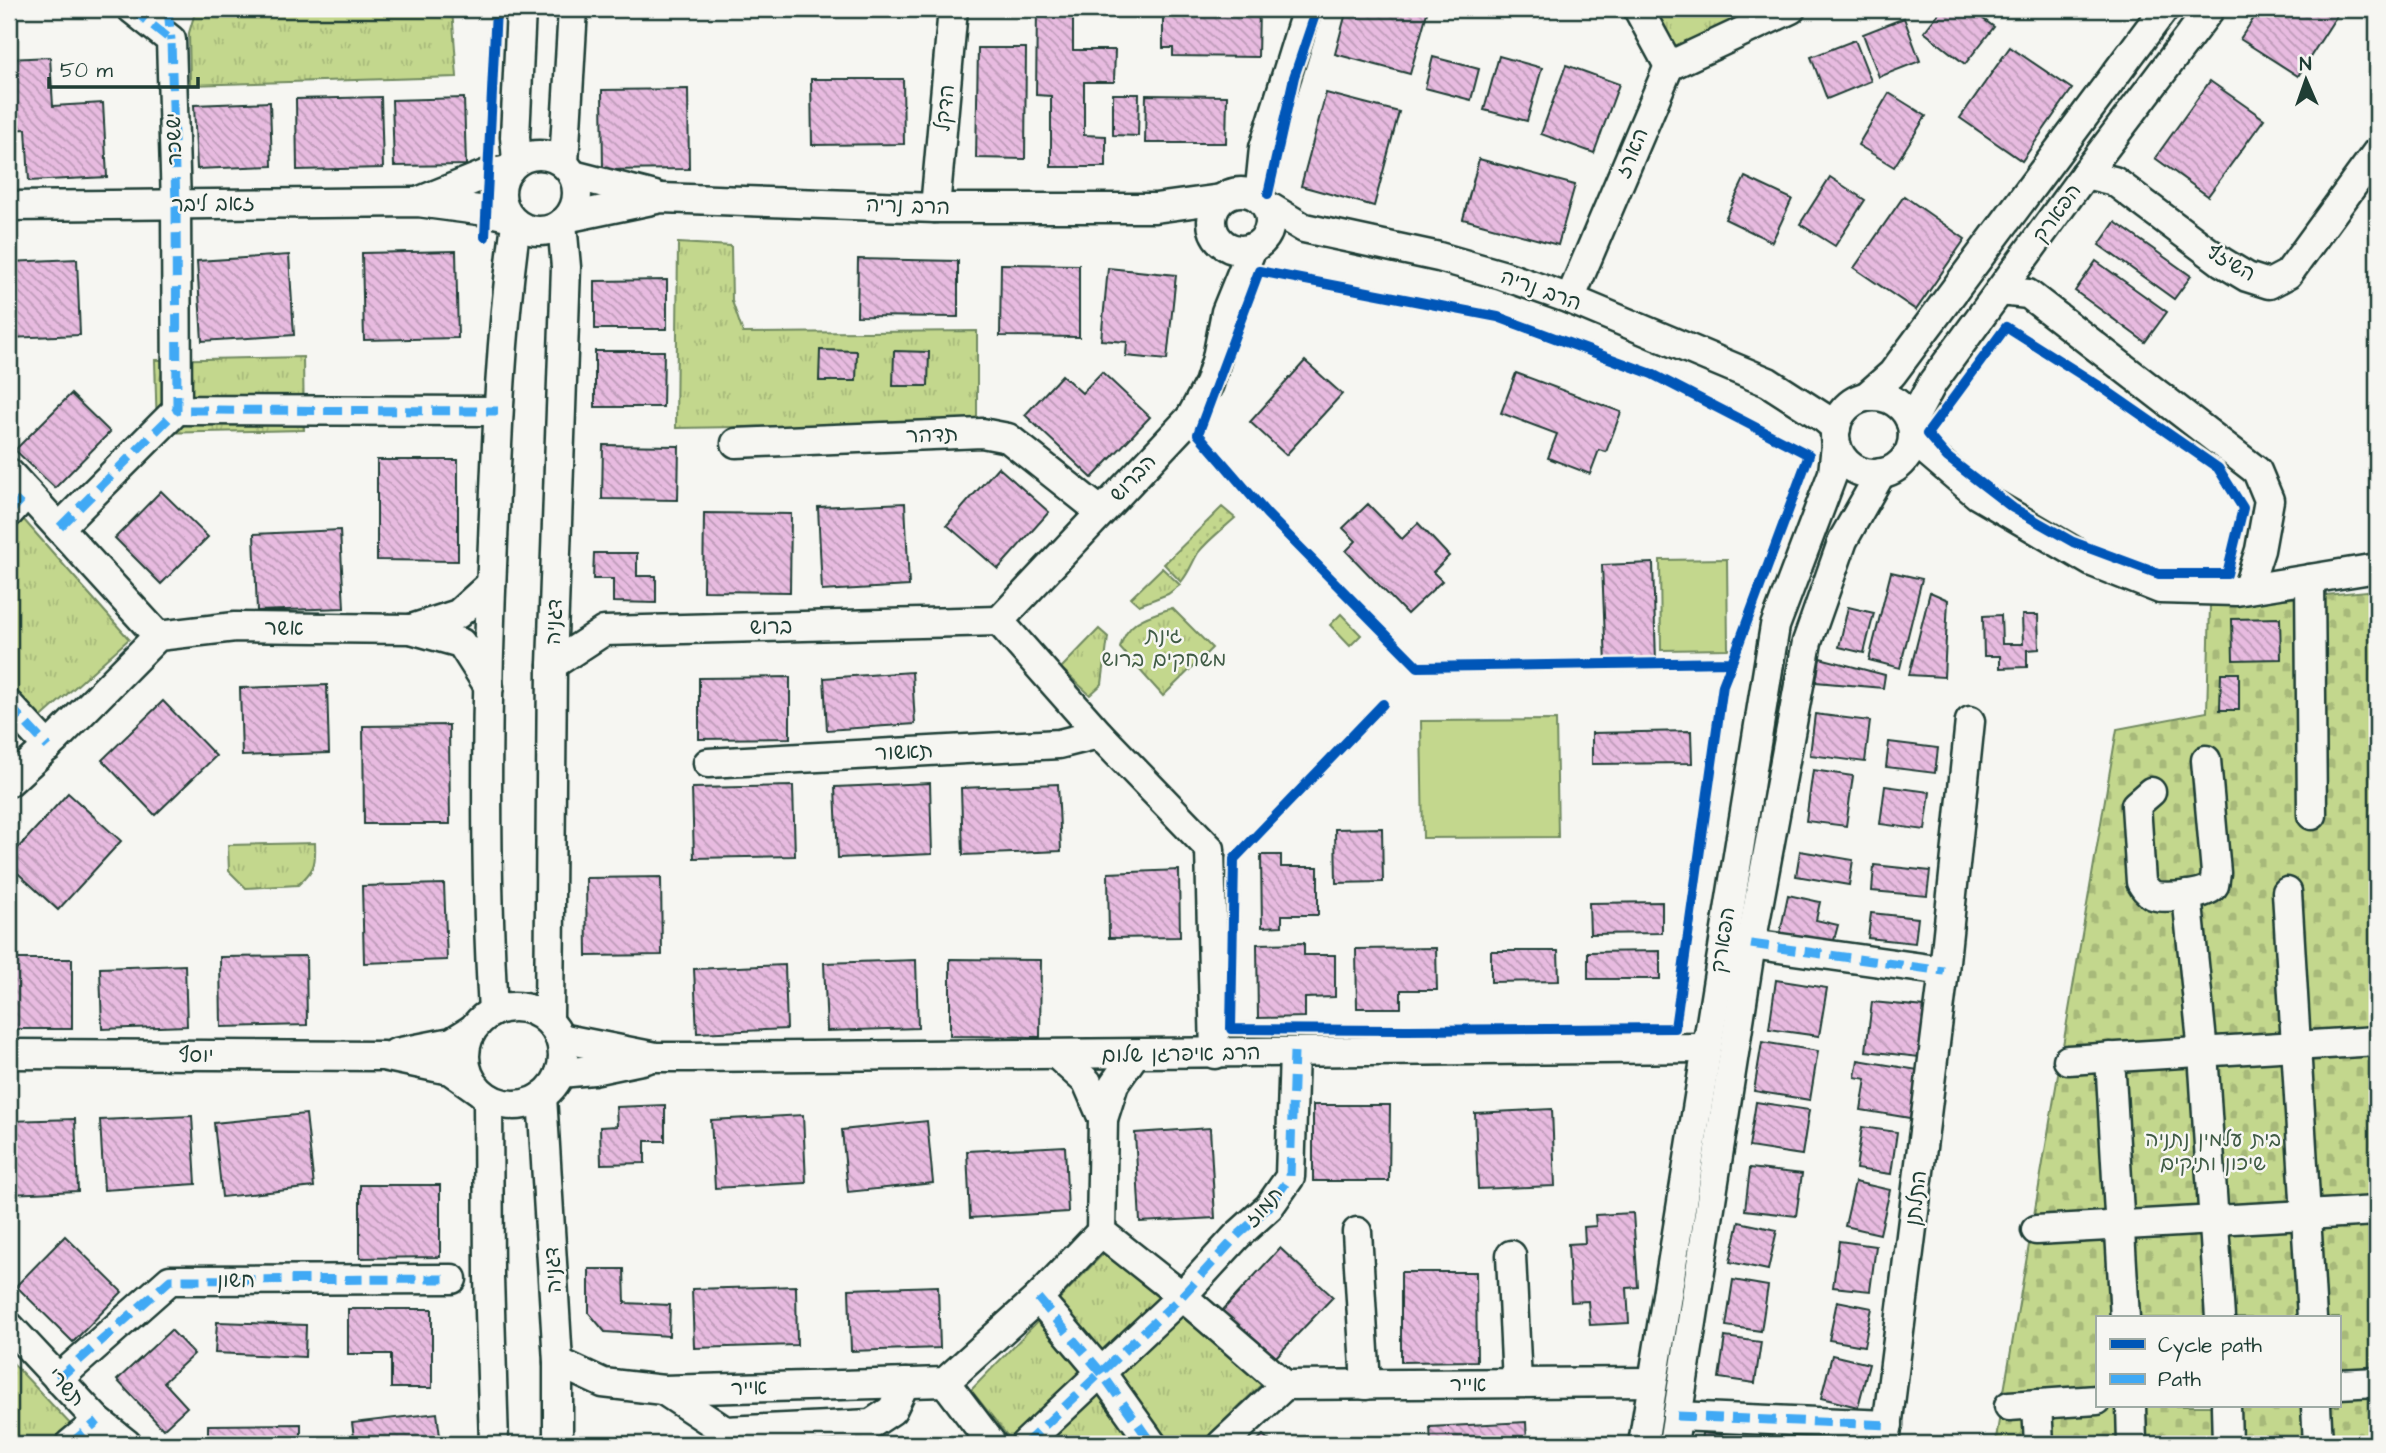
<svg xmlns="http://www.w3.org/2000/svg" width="2386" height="1453" font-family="'Architects Daughter','Playpen Sans Hebrew',sans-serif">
  <defs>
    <pattern id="grass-tufts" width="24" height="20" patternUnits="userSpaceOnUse" patternTransform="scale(1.75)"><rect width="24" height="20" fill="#c3d78d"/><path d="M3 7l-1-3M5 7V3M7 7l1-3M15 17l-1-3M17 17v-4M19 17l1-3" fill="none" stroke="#a7b97a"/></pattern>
    <pattern id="cemetery-stones" width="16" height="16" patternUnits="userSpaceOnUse" patternTransform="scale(1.75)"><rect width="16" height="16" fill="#c3d78d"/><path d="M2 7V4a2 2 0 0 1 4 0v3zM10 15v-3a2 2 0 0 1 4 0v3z" fill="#a7b97a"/></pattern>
    <pattern id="garden-dots" width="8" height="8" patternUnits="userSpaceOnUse" patternTransform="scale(1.75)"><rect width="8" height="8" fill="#c3d78d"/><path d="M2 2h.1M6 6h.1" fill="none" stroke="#a7b97a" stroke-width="1.8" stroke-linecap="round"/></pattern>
    <pattern id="building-back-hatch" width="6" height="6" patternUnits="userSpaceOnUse" patternTransform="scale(1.75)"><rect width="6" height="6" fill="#e8bbe0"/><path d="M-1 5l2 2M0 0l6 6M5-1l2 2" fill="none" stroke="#bb99b6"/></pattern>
  </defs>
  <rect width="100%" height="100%" fill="#f6f6f2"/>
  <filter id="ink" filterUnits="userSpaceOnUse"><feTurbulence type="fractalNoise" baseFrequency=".0143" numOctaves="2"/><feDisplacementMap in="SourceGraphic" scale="14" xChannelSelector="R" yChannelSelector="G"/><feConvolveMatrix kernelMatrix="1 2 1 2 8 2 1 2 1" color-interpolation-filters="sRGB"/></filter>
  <g filter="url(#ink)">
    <g fill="url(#grass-tufts)" stroke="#718a60" stroke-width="2">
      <polygon points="196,9 452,9 457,77 190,85 189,33"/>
      <polygon points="1651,9 1786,9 1673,56"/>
      <polygon points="678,243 731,246 732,301 743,333 977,331 977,423 676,428"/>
      <polygon points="303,357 304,430 157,433 155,360"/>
      <polygon points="9,503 129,639 9,746"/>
      <polygon points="1162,568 1180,585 1168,594 1139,605 1131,598"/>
      <path d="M1172,608L1212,648L1163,696L1120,648C1127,620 1148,616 1172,608Z"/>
      <polygon points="1099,629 1108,637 1102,684 1090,695 1061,668"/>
      <path d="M315,843C316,866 314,870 298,885L246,888L229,871L228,845Z"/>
      <polygon points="1104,1253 1263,1383 1200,1444 1014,1444 971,1390"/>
      <polygon points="9,1359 89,1444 9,1444"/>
    </g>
    <path fill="url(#cemetery-stones)" stroke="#718a60" stroke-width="2" fill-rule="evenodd" d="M2377,590V1444H1995L2117,729L2207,712L2210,606ZM2097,1318H2339V1406H2097Z"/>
    <path fill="url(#garden-dots)" stroke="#718a60" stroke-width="2" d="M1222,507L1235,518C1223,529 1208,540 1198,553C1192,563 1189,573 1181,582L1164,564Z"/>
    <g fill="#c3d78d" stroke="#718a60" stroke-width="2">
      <polygon points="1727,559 1728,649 1661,650 1660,560"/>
      <polygon points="1341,614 1361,635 1350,646 1330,625"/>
      <polygon points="1556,720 1558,837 1423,838 1421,721"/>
    </g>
    <g fill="url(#building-back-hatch)" stroke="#1f3d34" stroke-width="2">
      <polygon points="1037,9 1073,9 1073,50 1115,50 1114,82 1084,82 1084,135 1106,136 1106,167 1051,167 1051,96 1036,95"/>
      <polygon points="1173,9 1259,9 1258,57 1173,56 1173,48 1163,48 1163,10"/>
      <polygon points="1347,9 1428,9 1410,74 1335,54"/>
      <polygon points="1942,9 1970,9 1994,27 1965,64 1924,32"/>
      <polygon points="2260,9 2341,9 2298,76 2240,39"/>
      <polygon points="1904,18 1920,61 1879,77 1863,34"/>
      <polygon points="1855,40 1871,81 1827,99 1811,57"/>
      <polygon points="2010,47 2072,89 2022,161 1960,118"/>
      <polygon points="978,48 1026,48 1025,159 976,158"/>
      <polygon points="1499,56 1542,68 1527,121 1484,110"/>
      <polygon points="50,57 53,106 103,103 107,177 29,181 26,129 9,130 9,59"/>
      <polygon points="1433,57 1479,69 1471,100 1425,88"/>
      <polygon points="1566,65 1619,84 1594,153 1541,134"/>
      <polygon points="811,79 903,79 904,144 812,145"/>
      <polygon points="2210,81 2264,119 2208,196 2155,158"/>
      <polygon points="688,89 689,169 603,170 602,90"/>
      <polygon points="1326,93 1399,112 1374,206 1301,186"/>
      <polygon points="1889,93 1926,116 1894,167 1858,145"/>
      <polygon points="1113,94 1139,94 1138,136 1113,135"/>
      <polygon points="1146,95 1227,96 1226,143 1145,143"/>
      <polygon points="381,97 383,168 297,170 296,99"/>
      <polygon points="464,98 466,165 394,166 392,100"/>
      <polygon points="270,102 272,166 197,169 194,105"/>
      <polygon points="1479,159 1575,185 1558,245 1463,219"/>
      <polygon points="1745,177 1792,199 1772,242 1725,219"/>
      <polygon points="1830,177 1865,200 1835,246 1800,224"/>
      <polygon points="1904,196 1965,239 1916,310 1854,268"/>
      <polygon points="2115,222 2191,276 2174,299 2099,245"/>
      <polygon points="456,251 458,338 364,340 362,253"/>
      <polygon points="289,255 294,335 202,341 197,261"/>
      <polygon points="77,259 80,335 9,338 9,262"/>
      <polygon points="858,259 958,261 958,317 857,316"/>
      <polygon points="2096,261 2167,312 2145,342 2075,291"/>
      <polygon points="1001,264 1079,265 1079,337 1000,336"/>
      <polygon points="1108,268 1176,275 1167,360 1126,356 1127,342 1101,340"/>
      <polygon points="667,280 667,329 595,329 595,281"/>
      <polygon points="820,350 857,351 856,381 819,381"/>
      <polygon points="595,351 664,351 663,407 595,407"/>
      <polygon points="894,351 929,352 928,386 893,386"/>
      <polygon points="1305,361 1342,394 1286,455 1250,422"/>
      <polygon points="1102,372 1150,417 1092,478 1025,415 1062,375 1082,393"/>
      <polygon points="1516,373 1621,412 1606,452 1599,450 1590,474 1548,458 1557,434 1501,413"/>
      <polygon points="71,394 110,432 55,488 15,450"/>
      <polygon points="603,445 679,446 678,500 602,499"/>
      <polygon points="377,460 458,460 458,561 377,560"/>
      <polygon points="998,467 1049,512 998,569 947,525"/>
      <polygon points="161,491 208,537 161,584 115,538"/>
      <polygon points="905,503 909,586 822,591 818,507"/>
      <polygon points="1368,504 1402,539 1418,523 1449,556 1433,572 1442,581 1407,614 1346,551 1356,541 1343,528"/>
      <polygon points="704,513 791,514 790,592 703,591"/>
      <polygon points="340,530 344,608 257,611 254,534"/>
      <polygon points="594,553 637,553 637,576 656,576 656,603 613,602 613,579 593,579"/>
      <polygon points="1653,563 1656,662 1606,664 1602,565"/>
      <polygon points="1891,572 1922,579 1900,668 1869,660"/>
      <polygon points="1930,592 1948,600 1944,677 1909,675"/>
      <polygon points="1848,607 1874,613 1864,653 1839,647"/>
      <polygon points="2001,615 2002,644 2023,644 2022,615 2038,615 2039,649 2027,650 2027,667 2000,668 2000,656 1984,656 1983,616"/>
      <polygon points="2280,618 2281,659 2233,660 2232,619"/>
      <polygon points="1820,658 1885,675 1883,688 1816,682"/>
      <polygon points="912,672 915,724 827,730 824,678"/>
      <polygon points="2221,673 2239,673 2239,710 2220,710"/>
      <polygon points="790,677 790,738 699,739 699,678"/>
      <polygon points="327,685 329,753 242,756 240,688"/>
      <polygon points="163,701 216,756 155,815 102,760"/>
      <polygon points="1815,714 1870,721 1865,762 1810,755"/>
      <polygon points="449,725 450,824 364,824 363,726"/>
      <polygon points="1691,731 1692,763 1592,764 1592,733"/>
      <polygon points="1889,742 1938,748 1935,773 1886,767"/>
      <polygon points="1813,770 1853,776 1846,826 1806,821"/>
      <polygon points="930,783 932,854 838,858 835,787"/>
      <polygon points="1058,784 1061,851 963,855 961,788"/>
      <polygon points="793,786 795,856 694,858 692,788"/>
      <polygon points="1885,786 1930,792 1925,830 1880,824"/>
      <polygon points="68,793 121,841 58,910 9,865 9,858"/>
      <polygon points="1382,828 1383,882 1336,883 1335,829"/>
      <polygon points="1800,851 1853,860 1849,885 1796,876"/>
      <polygon points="1261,855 1281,855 1281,867 1318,867 1318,915 1282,915 1282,926 1262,927"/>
      <polygon points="1874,865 1930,871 1927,896 1872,891"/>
      <polygon points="1179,870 1180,937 1109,938 1108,873"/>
      <polygon points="661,877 662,955 587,956 586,878"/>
      <polygon points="444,884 447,960 364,963 362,886"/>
      <polygon points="1788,895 1820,902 1816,920 1838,925 1833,944 1780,933"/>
      <polygon points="1662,902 1662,933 1590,934 1589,903"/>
      <polygon points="1871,913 1918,918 1915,943 1868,938"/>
      <polygon points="1304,943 1304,955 1335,955 1335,997 1305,998 1305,1017 1258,1018 1257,944"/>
      <polygon points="1436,948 1437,990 1401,990 1401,1008 1357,1008 1356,949"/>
      <polygon points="1491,951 1558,951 1559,981 1491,982"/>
      <polygon points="1660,951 1660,979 1588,979 1588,952"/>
      <polygon points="306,956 307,1025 221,1027 220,957"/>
      <rect x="9" y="959" width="63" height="70"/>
      <polygon points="950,959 1041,960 1040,1037 950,1036"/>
      <polygon points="916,960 918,1028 827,1031 824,963"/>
      <polygon points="185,965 187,1026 102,1029 100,968"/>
      <polygon points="785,965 787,1029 697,1033 694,969"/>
      <polygon points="1776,980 1827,988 1819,1036 1769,1029"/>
      <polygon points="1872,1002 1925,1007 1919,1057 1866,1051"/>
      <polygon points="1762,1042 1818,1051 1810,1100 1754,1091"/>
      <polygon points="1858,1060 1918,1070 1910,1118 1861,1110 1866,1079 1855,1077"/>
      <polygon points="1756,1102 1809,1110 1802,1155 1749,1147"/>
      <polygon points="665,1105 665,1141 645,1141 645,1163 601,1164 600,1127 617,1126 616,1107"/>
      <polygon points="1313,1105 1390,1105 1389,1181 1313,1181"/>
      <polygon points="1552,1109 1555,1186 1478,1189 1475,1113"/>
      <polygon points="306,1114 314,1187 222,1197 214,1123"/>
      <polygon points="803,1115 806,1183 715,1188 711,1120"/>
      <polygon points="192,1116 196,1184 104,1190 100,1120"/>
      <polygon points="75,1119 78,1191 9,1194 9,1121"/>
      <polygon points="927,1121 933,1183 848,1192 842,1130"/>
      <polygon points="1862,1127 1897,1132 1891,1174 1856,1169"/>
      <polygon points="1210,1128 1215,1218 1140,1222 1135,1133"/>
      <polygon points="1065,1146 1068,1212 970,1218 967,1151"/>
      <polygon points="1750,1168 1802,1174 1796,1216 1745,1210"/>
      <polygon points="1855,1182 1890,1190 1880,1234 1845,1226"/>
      <polygon points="360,1185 440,1185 440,1257 360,1258"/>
      <polygon points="1633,1213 1638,1287 1627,1288 1629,1323 1590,1325 1588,1301 1571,1302 1568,1244 1585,1243 1584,1227 1596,1226 1595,1215"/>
      <polygon points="1739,1222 1777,1230 1768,1270 1730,1262"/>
      <polygon points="65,1236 122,1292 73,1342 16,1286"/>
      <polygon points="1839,1241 1876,1246 1870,1291 1833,1287"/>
      <polygon points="1280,1248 1333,1297 1274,1359 1222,1311"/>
      <polygon points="589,1269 624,1269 625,1303 670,1305 669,1336 605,1332 589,1313"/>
      <polygon points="1401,1272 1476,1272 1477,1361 1401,1362"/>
      <polygon points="1733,1280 1768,1286 1761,1331 1726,1326"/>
      <polygon points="796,1286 797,1345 694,1348 692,1289"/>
      <polygon points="938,1286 940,1348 851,1351 849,1289"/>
      <polygon points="1837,1301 1872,1308 1864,1346 1829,1340"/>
      <polygon points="348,1309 432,1309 432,1388 391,1388 391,1354 348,1354"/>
      <polygon points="217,1322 306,1325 305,1357 215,1353"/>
      <polygon points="171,1330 194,1354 164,1382 187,1407 163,1429 117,1380"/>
      <polygon points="1725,1337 1761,1342 1755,1383 1719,1378"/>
      <polygon points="1832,1355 1869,1364 1858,1407 1821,1398"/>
      <polygon points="437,1413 441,1444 355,1444 352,1423"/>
      <polygon points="1526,1422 1527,1444 1431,1444 1430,1427"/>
      <polygon points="301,1424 301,1444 208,1444 208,1425"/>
      <polygon points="1702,1433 1748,1438 1747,1444 1701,1444"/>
      <polygon points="1263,1435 1273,1444 1254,1444"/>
    </g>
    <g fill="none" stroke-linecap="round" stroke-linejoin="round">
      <g stroke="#1f3d34" stroke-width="33">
        <g id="minor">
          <polyline points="132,9 171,40 176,205 177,410 498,411"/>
          <polyline points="1638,9 1669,66"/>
          <polyline points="1669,66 1791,9"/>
          <circle cx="539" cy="193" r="38"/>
          <polyline points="517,161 515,137 521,9"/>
          <polyline points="564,163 573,9"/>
          <polyline points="2085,174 2114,181 2222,262 2247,277 2269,284 2288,274 2377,152"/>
          <polyline points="573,175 655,196"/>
          <circle cx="1241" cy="221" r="29"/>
          <polyline points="1259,198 1264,148 1307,9"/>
          <polyline points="420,201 487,174 509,170"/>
          <polyline points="1266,205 1304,228 1439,257 1502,275 1570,299 1768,382 1824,418 1836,428"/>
          <polyline points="9,206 418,202 486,211 508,216"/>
          <polyline points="935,208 953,9"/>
          <polyline points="570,217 661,198 935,208 1155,208 1221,199"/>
          <polyline points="2000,291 2028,294 2257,471 2269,500 2260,550 2248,587"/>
          <polyline points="1570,299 1669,66"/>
          <polyline points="1867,396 1892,374 2164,9"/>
          <circle cx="1874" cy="435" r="39"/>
          <polyline points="1911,423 1933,382 2085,174 2210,9"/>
          <polyline points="1913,435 1929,453 1978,495 2092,562 2160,589 2236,591 2377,568"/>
          <polyline points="736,443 982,433 1008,438 1101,512"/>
          <polyline points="9,473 158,636"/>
          <polyline points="9,513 27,493"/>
          <polyline points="60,527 177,410"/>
          <polyline points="2310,579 2312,815"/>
          <polyline points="999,621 1099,734 1210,849 1215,1054"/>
          <polyline points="999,621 1191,417 1209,384 1217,358 1226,312 1252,248"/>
          <polyline points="411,629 458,614 491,584"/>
          <polyline points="552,665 604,631 999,621"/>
          <polyline points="9,705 48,747"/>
          <polyline points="708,763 1059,744 1099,734"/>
          <polyline points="9,782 56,739 158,636 235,627 411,629 461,643 489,687"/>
          <path d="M2151,792L2136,805L2141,882C2144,887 2147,892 2153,895C2163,899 2208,896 2214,885C2215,881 2215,877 2216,873L2206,760"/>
          <polyline points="2287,892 2312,1318"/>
          <polyline points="2187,895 2203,1052 2220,1318"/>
          <polyline points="1751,944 1944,971"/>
          <circle cx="514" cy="1056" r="49"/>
          <path d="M493,1011C484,855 486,697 493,541C497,435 501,329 516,224"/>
          <polyline points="549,1021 552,665 566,267 562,223"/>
          <polyline points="560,1038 656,1057 689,1057 1705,1048"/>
          <polyline points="396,1053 452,1042 471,1030"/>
          <polyline points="9,1054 383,1056 450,1070 477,1089"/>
          <polyline points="1057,1055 1087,1082 1103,1119"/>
          <polyline points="2110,1057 2125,1318"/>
          <polyline points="2068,1060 2377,1041"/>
          <polyline points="560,1073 593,1070 646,1059"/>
          <polyline points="542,1096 558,1362 558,1444"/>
          <polyline points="488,1098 489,1277 494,1444"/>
          <polyline points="2036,1230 2377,1211"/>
          <polyline points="1101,1232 1103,1119 1114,1084 1135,1054"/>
          <polyline points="1357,1232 1366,1385"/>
          <polyline points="1511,1255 1517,1383"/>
          <polyline points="1038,1298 1100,1371 1152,1444"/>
          <polyline points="9,1326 98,1421 127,1444"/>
          <polyline points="558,1362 603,1383 663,1390 945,1382 1038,1298 1101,1232 1182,1296 1285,1385 1652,1382"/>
          <polyline points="58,1379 170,1280 452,1279"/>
          <polyline points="945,1382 992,1444"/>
          <polyline points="2339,1384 2377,1382"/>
          <polyline points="663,1390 725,1431 871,1424 892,1410 905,1383"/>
          <polyline points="2037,1404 2039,1444"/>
          <polyline points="2009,1406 2097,1400"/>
          <polyline points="2131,1406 2132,1444"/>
          <polyline points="2226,1406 2227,1444"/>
          <polyline points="2316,1406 2318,1444"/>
          <polyline points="1677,1416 1888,1425"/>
          <polyline points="70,1444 98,1421"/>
          <polyline points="1025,1444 1182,1296 1237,1236 1269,1207 1290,1177 1294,1052"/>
          <polyline points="1222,1444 1285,1385"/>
          <polyline points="1643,1444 1775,626 1833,473 1836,445"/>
          <polyline points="1673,1444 1751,944 1807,642 1843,540 1881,473"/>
          <polyline points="1885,1444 1944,971 1970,721"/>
        </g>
      </g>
      <use href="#minor" stroke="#f6f6f2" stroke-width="28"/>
      <g stroke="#3fa9f5" stroke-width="9" stroke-dasharray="18 9" stroke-linecap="butt">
        <polyline points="132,9 171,40 176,205 177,410 498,411"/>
        <polyline points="168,9 171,40"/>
        <polyline points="9,513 27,493"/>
        <polyline points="60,527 177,410"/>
        <polyline points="9,705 48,747"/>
        <polyline points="1751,944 1944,971"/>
        <polyline points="1038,1298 1100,1371 1152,1444"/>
        <polyline points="58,1379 170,1280 452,1279"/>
        <polyline points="1677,1416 1888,1425"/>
        <polyline points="70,1444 98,1421"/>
        <polyline points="1025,1444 1182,1296 1237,1236 1269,1207 1290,1177 1294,1052"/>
      </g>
      <g stroke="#f6f6f2" stroke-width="15">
        <g id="cycleway">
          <polyline points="1268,194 1294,77 1317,9"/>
          <polyline points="485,237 496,9"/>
          <polygon points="2006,327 2104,389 2218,468 2243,508 2227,574 2159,574 2073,542 2013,508 1947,457 1927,434"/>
          <polyline points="1383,704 1234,859 1231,1029 1408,1030 1675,1028 1723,685 1732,662 1809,455 1652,374 1498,317 1259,271 1198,434 1267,514 1418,667 1732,662"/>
        </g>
      </g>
      <use href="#cycleway" stroke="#0057b8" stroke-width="10"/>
    </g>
  </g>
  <g text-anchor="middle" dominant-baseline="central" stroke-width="5" stroke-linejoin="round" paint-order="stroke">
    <g font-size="21" fill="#1f3d34" stroke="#f6f6f2">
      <text transform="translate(945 108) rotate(-84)">הדקל</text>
      <text transform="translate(174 139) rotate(-92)">יששכר</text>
      <text transform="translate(1632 153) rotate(-67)">הארז</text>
      <text transform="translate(213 204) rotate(-1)">זאב ליבר</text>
      <text transform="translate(908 206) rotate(2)">הרב נריה</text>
      <text transform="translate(2057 213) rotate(-54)">הפארק</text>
      <text transform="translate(2231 263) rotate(30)">השיזף</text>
      <text transform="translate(1541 290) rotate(20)">הרב נריה</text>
      <text transform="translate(932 435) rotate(-2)">תדהר</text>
      <text transform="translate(1133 478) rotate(-47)">הברוש</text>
      <text transform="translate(554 622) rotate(-88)">דגניה</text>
      <text transform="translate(771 627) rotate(-1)">ברוש</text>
      <text transform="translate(284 628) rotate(1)">אשר</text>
      <text transform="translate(904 752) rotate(-3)">תאשור</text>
      <text transform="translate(1723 940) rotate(-81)">הפארק</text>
      <text transform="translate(1181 1054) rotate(-1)">הרב איפרגן שלום</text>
      <text x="196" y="1055">יוסף</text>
      <text transform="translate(1916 1198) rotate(-83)">התלתן</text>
      <text transform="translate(1264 1207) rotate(-48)">תמוז</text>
      <text transform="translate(553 1270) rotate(-94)">דגניה</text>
      <text x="236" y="1280">חשון</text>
      <text x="1468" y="1384">אייר</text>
      <text transform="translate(66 1387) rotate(47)">תשרי</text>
      <text transform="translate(749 1388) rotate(-2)">אייר</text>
    </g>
    <g font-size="21" fill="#405c46" stroke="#f6f6f2">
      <text x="1164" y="635">גינת<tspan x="1164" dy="24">משחקים ברוש</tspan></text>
      <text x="2213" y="1139">בית עלמין נתניה<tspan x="2213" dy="24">שיכון ותיקים</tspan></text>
    </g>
  </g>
  <rect width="2386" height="1453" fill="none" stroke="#f6f6f2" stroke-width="35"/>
  <rect x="18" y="18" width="2351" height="1418" fill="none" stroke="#1f3d34" stroke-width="2.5" filter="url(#ink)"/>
  <rect x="2096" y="1316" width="245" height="91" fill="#f6f6f2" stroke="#a0aca6" stroke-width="2"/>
  <rect x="2110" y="1339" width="35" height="10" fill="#0057b8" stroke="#a0aca6" stroke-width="2"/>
  <text x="2158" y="1352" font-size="21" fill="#1f3d34">Cycle path</text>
  <rect x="2110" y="1374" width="35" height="10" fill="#3fa9f5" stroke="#a0aca6" stroke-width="2"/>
  <text x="2158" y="1386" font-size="21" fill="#1f3d34">Path</text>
  <g transform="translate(2306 80) rotate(358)" stroke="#f6f6f2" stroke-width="5" paint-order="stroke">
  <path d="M0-5L12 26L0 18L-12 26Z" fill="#1f3d34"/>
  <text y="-10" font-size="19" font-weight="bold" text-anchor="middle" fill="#1f3d34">N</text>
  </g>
  <path d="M49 77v10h149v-10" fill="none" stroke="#1f3d34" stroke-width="3.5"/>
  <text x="60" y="77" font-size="21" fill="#1f3d34" stroke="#f6f6f2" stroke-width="5" paint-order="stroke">50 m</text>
</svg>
